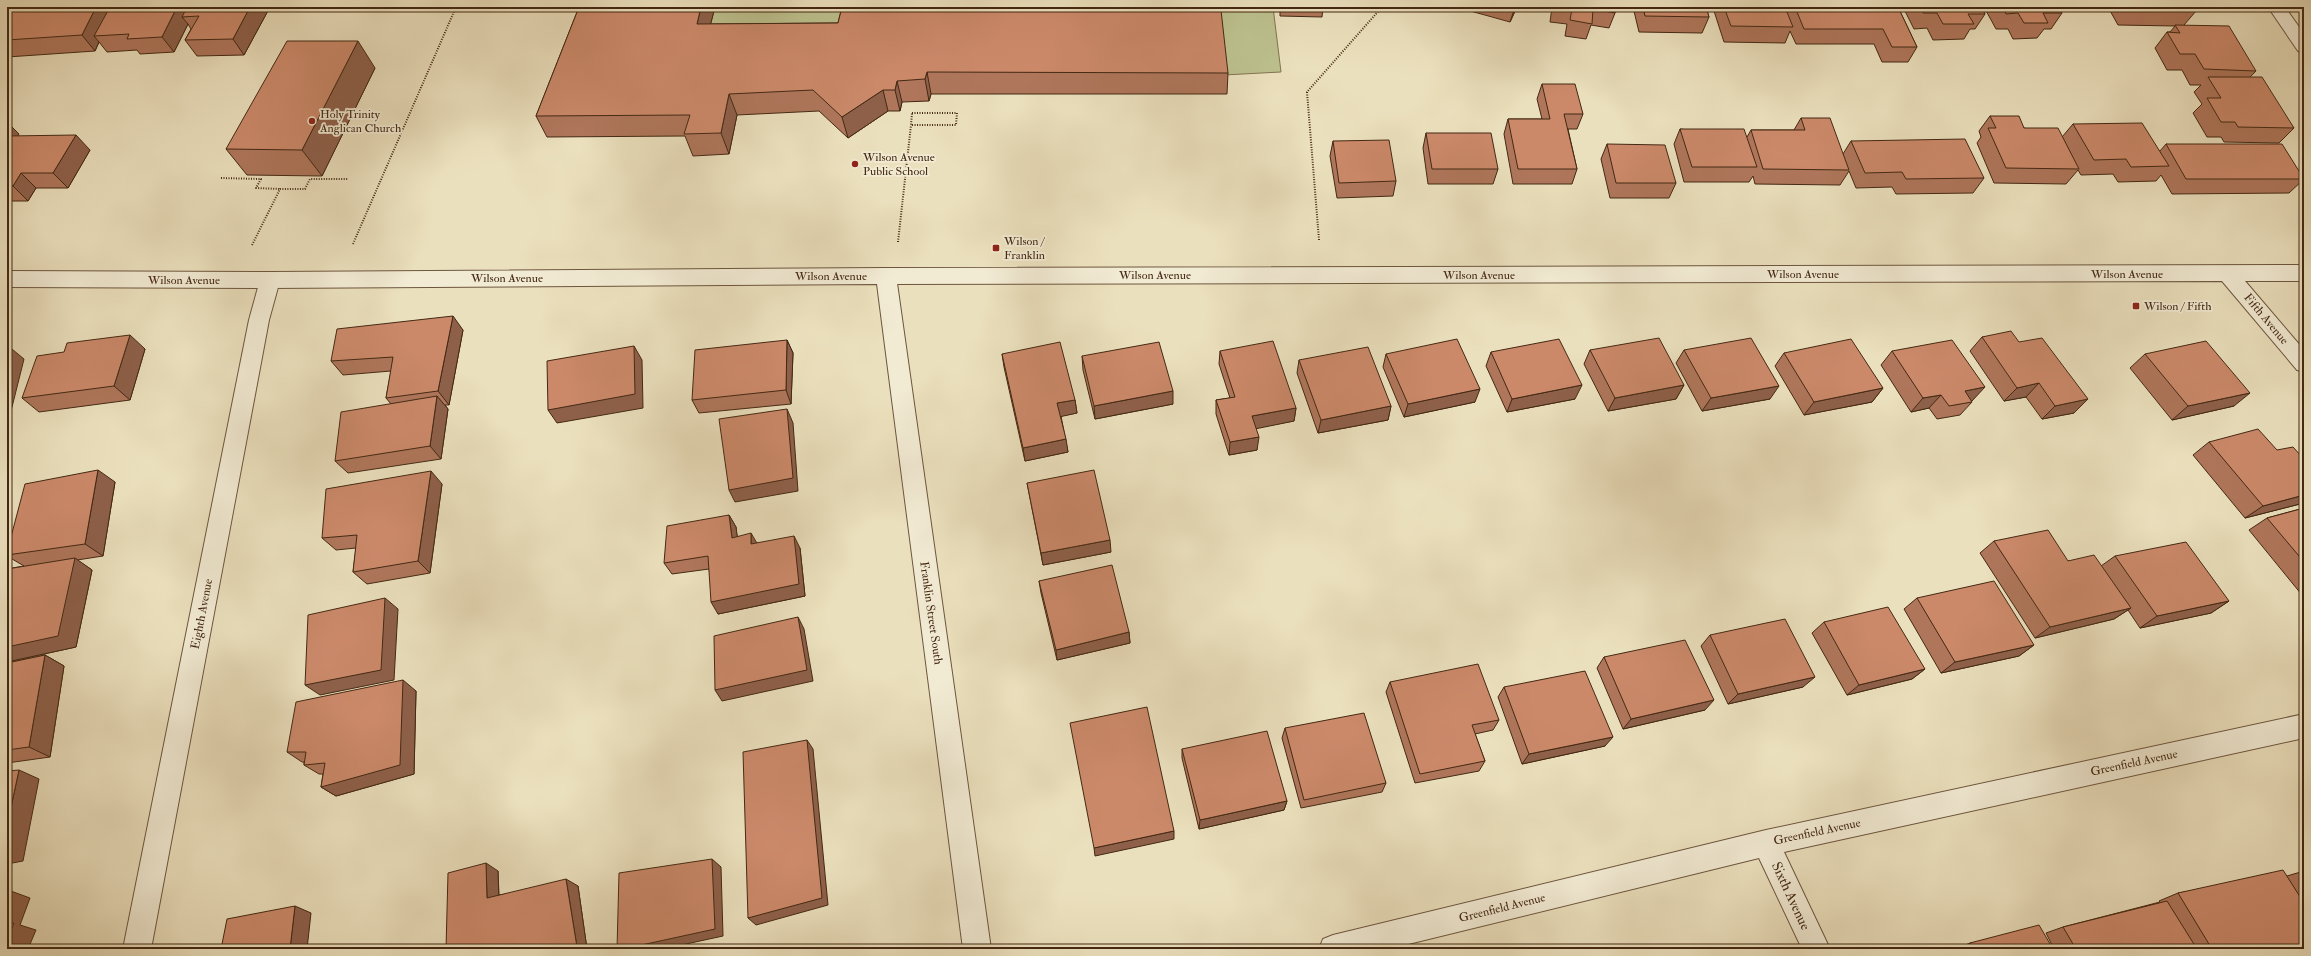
<svg xmlns="http://www.w3.org/2000/svg" width="2311" height="956" font-family="'IM FELL Double Pica',serif">
  <rect width="100%" height="100%" fill="#ebe0bd"/>
  <filter id="stains"><feTurbulence type="fractalNoise" baseFrequency=".005" numOctaves="4"/><feColorMatrix values="0 0 0 0 .2 0 0 0 0 .09 0 0 0 0 .02 0 0 0 .5 -.17"/></filter>
  <radialGradient id="worn" r=".72"><stop offset=".6" stop-color="#630" stop-opacity="0"/><stop offset="1" stop-color="#630" stop-opacity=".3"/></radialGradient>
  <g fill="#bcc18e" stroke="#807450">
    <polygon points="715,7 851,7 844,45 705,46"/>
    <polygon points="958,7 1273,7 1281,72 1224,75 954,31"/>
  </g>
  <g fill="none" stroke-linecap="round" stroke-linejoin="round">
    <g stroke="#6d563e" stroke-width="2">
      <g id="minor">
        <polygon points="2268,7 2285,7 2304,34 2304,53 2298,51"/>
        <polygon points="2304,265 2304,281 2245,281 2304,350 2304,372 2297,370 2222,281 886,284 879,281 876,276 879,271 886,268"/>
        <polygon points="270,272 277,275 280,280 269,320 151,949 123,949 249,320 260,280 263,275"/>
        <polygon points="2304,714 2304,738 1784,852 1830,949 1802,949 1759,858 1388,949 1319,949 1323,939 1333,935 1766,830"/>
      </g>
    </g>
    <g stroke="#6d563e" stroke-width="2">
      <polygon id="tertiary" points="886,268 893,271 896,276 991,949 963,949 877,284 270,288 7,287 7,271 270,272"/>
    </g>
    <g stroke="#432813" stroke-width="2" stroke-dasharray="1 1.5" stroke-linecap="butt">
      <polygon points="912,113 957,113 956,125 911,125"/>
      <polyline points="221,178 261,179 256,188 280,189"/>
      <polyline points="1319,240 1307,92 1382,7"/>
      <polyline points="898,242 911,125"/>
      <polyline points="353,244 456,7"/>
      <polyline points="252,245 280,189 305,189 310,179 348,179"/>
    </g>
    <use href="#minor" fill="#f2ebd4" fill-rule="evenodd"/>
    <use href="#tertiary" fill="#f2ebd4" fill-rule="evenodd"/>
  </g>
  <g fill="#af765b" stroke="#432813">
    <polygon points="16,7 104,7 108,11 110,7 180,7 184,12 187,7 270,7 244,55 197,56 185,40 191,29 188,24 174,52 140,54 137,50 107,52 99,42 95,51 7,57 7,11"/>
    <polygon points="579,7 715,7 710,24 838,23 842,7 958,7 957,10 1228,73 1227,94 931,94 929,101 902,102 900,111 888,111 848,138 819,111 737,115 729,154 693,156 685,136 547,137 536,116"/>
    <polygon points="1280,7 1323,7 1322,17 1280,16"/>
    <polygon points="1456,7 1517,7 1510,22"/>
    <polygon points="1552,7 1616,7 1615,13 1609,28 1591,25 1586,39 1565,36 1567,24 1550,22"/>
    <polygon points="1633,7 1706,7 1709,17 1702,33 1639,32"/>
    <polygon points="1716,7 1785,7 1787,11 1789,7 1898,7 1917,47 1908,62 1882,62 1874,44 1796,44 1790,31 1785,43 1724,42 1714,11"/>
    <polygon points="1903,7 1981,7 1985,14 1975,29 1970,29 1964,39 1933,40 1927,28 1914,29"/>
    <polygon points="1984,7 2058,7 2062,13 2051,29 2044,29 2037,38 2013,39 2008,29 1996,29"/>
    <polygon points="2108,7 2194,7 2196,11 2184,25 2256,71 2250,77 2294,128 2279,143 2224,142 2221,137 2207,137 2193,113 2202,104 2194,92 2201,85 2190,85 2182,70 2167,70 2155,48 2167,32 2170,32 2175,26 2118,25"/>
    <polygon points="375,68 322,176 247,175 226,149"/>
    <polygon points="1542,84 1583,114 1577,129 1568,129 1577,169 1572,184 1513,184 1504,134 1508,119 1542,119 1537,99"/>
    <polygon points="1990,116 2024,128 2062,137 2073,124 2160,151 2166,144 2304,179 2289,193 2172,194 2161,175 2156,181 2118,182 2113,174 2081,175 2078,170 2066,184 1994,183 1977,143 1981,137 1979,131"/>
    <polygon points="1801,118 1843,154 1851,141 1984,178 1973,193 1896,194 1892,187 1856,188 1849,171 1840,185 1755,184 1753,176 1749,182 1684,182 1674,144 1680,129 1747,137 1751,130 1794,130"/>
    <polygon points="7,122 19,134 17,136 90,150 68,188 36,188 28,201 7,201"/>
    <polygon points="1426,133 1498,169 1493,184 1428,184 1423,148"/>
    <polygon points="1333,141 1396,181 1393,196 1337,198 1330,156"/>
    <polygon points="1607,144 1676,183 1669,198 1610,198 1601,159"/>
    <polygon points="463,330 449,405 445,405 448,409 441,459 348,473 335,461 391,404 386,398 391,371 343,375 331,361"/>
    <polygon points="1982,337 2019,342 2088,399 2074,413 2042,419 2026,397 2004,401 1970,351"/>
    <polygon points="787,340 793,353 791,404 699,413 692,400"/>
    <polygon points="145,349 130,400 39,412 22,398"/>
    <polygon points="1590,350 1684,385 1676,399 1608,411 1584,364"/>
    <polygon points="1684,350 1770,399 1702,411 1676,363"/>
    <polygon points="1220,351 1296,408 1294,421 1256,428 1257,450 1229,455 1216,414 1216,400 1230,398 1219,364"/>
    <polygon points="1892,351 1972,401 1971,401 1972,402 1960,415 1937,419 1929,408 1911,412 1881,365"/>
    <polygon points="1491,352 1575,399 1507,412 1486,366"/>
    <polygon points="1784,353 1883,388 1872,402 1804,415 1775,366"/>
    <polygon points="1002,354 1075,400 1077,413 1061,416 1068,452 1025,461 1004,367"/>
    <polygon points="1386,354 1475,402 1404,417 1383,367"/>
    <polygon points="2145,354 2234,406 2172,420 2130,368"/>
    <polygon points="1082,356 1173,404 1095,419 1083,370"/>
    <polygon points="1299,360 1391,406 1388,420 1318,433 1297,373"/>
    <polygon points="2209,442 2277,450 2304,503 2245,518 2193,455"/>
    <polygon points="115,482 103,556 77,560 92,570 76,647 7,662 7,569 24,566 7,556 7,552"/>
    <polygon points="1027,483 1111,552 1043,565"/>
    <polygon points="442,484 430,573 367,584 353,572 356,548 336,550 322,538"/>
    <polygon points="2304,508 2304,594 2302,595 2249,530 2267,518"/>
    <polygon points="729,515 736,527 737,536 757,543 800,548 805,596 718,614 709,569 672,574 664,563"/>
    <polygon points="1994,541 2068,561 2101,566 2115,556 2229,601 2211,613 2140,628 2128,610 2114,619 2035,638 1980,553"/>
    <polygon points="1039,581 1129,632 1130,643 1057,660 1041,593"/>
    <polygon points="1917,598 2034,645 2019,656 1941,673 1904,609"/>
    <polygon points="1824,622 1925,669 1912,679 1847,695 1812,633"/>
    <polygon points="1710,635 1803,687 1728,704 1701,646"/>
    <polygon points="45,655 64,666 50,757 7,763 7,663"/>
    <polygon points="1604,657 1705,710 1623,729 1597,668"/>
    <polygon points="1390,682 1499,720 1493,730 1475,734 1485,761 1479,771 1415,783 1386,692"/>
    <polygon points="1504,687 1605,746 1522,764 1498,697"/>
    <polygon points="416,691 414,774 336,796 321,787 323,774 319,774 304,765 304,762 302,762 287,752"/>
    <polygon points="1285,728 1386,783 1382,792 1301,808 1282,738"/>
    <polygon points="1182,749 1287,801 1284,810 1199,829 1182,758"/>
    <polygon points="498,871 499,895 578,886 587,949 446,949"/>
    <polygon points="2304,871 2304,949 2054,949 2046,933 2063,927 2160,902 2159,901 2178,893 2287,876"/>
    <polygon points="1970,943 2053,949 1956,949"/>
  </g>
  <g fill="#8e604a" stroke="#432813">
    <polygon points="96,7 104,7 112,17 94,36 99,42 95,51 82,35"/>
    <polygon points="177,7 180,7 188,16 182,17 188,24 174,52 162,37"/>
    <polygon points="250,7 270,7 244,55 233,39"/>
    <polygon points="701,7 715,7 705,46 697,24"/>
    <polygon points="951,7 958,7 954,31 950,10"/>
    <polygon points="1515,7 1517,7 1510,22"/>
    <polygon points="358,41 375,68 322,176 302,150"/>
    <polygon points="927,72 931,94 929,101 925,79"/>
    <polygon points="897,81 902,102 900,111 895,90"/>
    <polygon points="883,90 888,111 848,138 842,117"/>
    <polygon points="729,94 737,115 729,154 721,133"/>
    <polygon points="7,122 19,134 7,152"/>
    <polygon points="76,135 90,150 68,188 53,173"/>
    <polygon points="21,173 36,188 28,201 13,186"/>
    <polygon points="453,316 463,330 449,405 438,391"/>
    <polygon points="130,335 145,349 130,400 114,386"/>
    <polygon points="787,340 793,353 791,404 786,390"/>
    <polygon points="7,345 24,359 7,427"/>
    <polygon points="634,346 642,360 643,408 557,423 548,410"/>
    <polygon points="2039,383 2026,397 2004,401 2017,388"/>
    <polygon points="1582,385 1575,399 1507,412 1512,399"/>
    <polygon points="1684,385 1676,399 1608,411 1615,398"/>
    <polygon points="1779,386 1770,399 1702,411 1711,398"/>
    <polygon points="1985,387 1972,401 1953,405 1965,391"/>
    <polygon points="1883,388 1872,402 1804,415 1814,402"/>
    <polygon points="1480,389 1475,402 1404,417 1408,404"/>
    <polygon points="1173,391 1173,404 1095,419 1094,406"/>
    <polygon points="2250,393 2234,406 2172,420 2188,406"/>
    <polygon points="1941,395 1929,408 1911,412 1923,398"/>
    <polygon points="437,396 448,409 441,459 430,446"/>
    <polygon points="2088,399 2074,413 2042,419 2055,406"/>
    <polygon points="1075,400 1077,413 1059,417 1057,403"/>
    <polygon points="1391,406 1388,420 1318,433 1321,420"/>
    <polygon points="1296,408 1294,421 1250,430 1252,416"/>
    <polygon points="787,409 793,423 798,491 735,502 729,490"/>
    <polygon points="1259,437 1257,450 1229,455 1230,442"/>
    <polygon points="1066,439 1068,452 1025,461 1023,448"/>
    <polygon points="98,470 115,482 103,556 85,544"/>
    <polygon points="431,471 442,484 430,573 418,561"/>
    <polygon points="2304,495 2304,503 2245,518 2263,506"/>
    <polygon points="729,515 736,527 739,550 732,538"/>
    <polygon points="751,533 758,545 751,544"/>
    <polygon points="794,536 800,548 805,596 718,614 711,602"/>
    <polygon points="1110,540 1111,552 1043,565 1041,553"/>
    <polygon points="75,558 92,570 76,647 7,662 7,647"/>
    <polygon points="385,598 398,609 394,680 320,695 305,685"/>
    <polygon points="2229,601 2211,613 2140,628 2157,616"/>
    <polygon points="2131,608 2114,619 2035,638 2050,627"/>
    <polygon points="798,617 804,629 813,681 722,701 715,690"/>
    <polygon points="1129,632 1130,643 1057,660 1056,650"/>
    <polygon points="2034,645 2019,656 1941,673 1955,662"/>
    <polygon points="45,655 64,666 50,757 29,747"/>
    <polygon points="1925,669 1912,679 1847,695 1859,685"/>
    <polygon points="1815,677 1803,687 1728,704 1738,694"/>
    <polygon points="403,680 416,691 414,774 336,796 321,787"/>
    <polygon points="1714,700 1705,710 1623,729 1631,719"/>
    <polygon points="1613,737 1605,746 1522,764 1529,754"/>
    <polygon points="807,740 813,749 828,905 756,925 748,918"/>
    <polygon points="19,770 39,779 23,861 7,864 7,826"/>
    <polygon points="1287,801 1284,810 1199,829 1200,820"/>
    <polygon points="1174,831 1174,839 1095,856 1094,848"/>
    <polygon points="712,859 721,867 723,936 663,949 623,949"/>
    <polygon points="486,863 498,871 499,905 487,898"/>
    <polygon points="566,879 578,886 587,949 580,949 577,947"/>
    <polygon points="8,890 30,898 20,925 36,930 28,949 7,949 7,894"/>
    <polygon points="295,906 311,913 307,949 290,949"/>
  </g>
  <g fill="#cb896a" stroke="#432813">
    <polygon points="9,7 96,7 82,35 7,40 7,11"/>
    <polygon points="110,7 177,7 162,37 127,39 129,34 94,36"/>
    <polygon points="187,7 250,7 233,39 185,40 199,16 182,17"/>
    <polygon points="579,7 701,7 697,24 838,23 842,7 951,7 950,10 1221,10 1228,73 927,72 925,79 897,81 895,90 883,90 842,117 813,90 729,94 721,133 684,134 690,115 536,116"/>
    <polygon points="1560,7 1616,7 1615,13 1593,9 1592,24 1570,20 1572,9"/>
    <polygon points="1643,7 1706,7 1709,17 1645,16"/>
    <polygon points="1724,7 1785,7 1793,27 1731,26"/>
    <polygon points="1795,7 1898,7 1917,47 1892,47 1883,29 1804,29"/>
    <polygon points="1920,7 1981,7 1985,14 1968,14 1974,24 1943,24 1937,13 1923,13"/>
    <polygon points="2003,7 2058,7 2062,13 2043,13 2048,23 2024,23 2018,13 2006,14"/>
    <polygon points="2129,7 2194,7 2196,11 2130,9"/>
    <polygon points="2175,25 2229,26 2256,71 2204,69 2195,54 2180,54 2167,32 2180,33"/>
    <polygon points="287,41 358,41 302,150 226,149"/>
    <polygon points="2208,77 2262,77 2294,128 2238,127 2235,122 2221,122 2207,98 2221,98"/>
    <polygon points="1542,84 1575,84 1583,114 1564,114 1577,169 1518,169 1508,119 1550,119"/>
    <polygon points="1990,116 2019,116 2024,128 2058,128 2079,169 2006,168 1988,128 1996,128"/>
    <polygon points="1801,118 1830,118 1849,170 1763,169 1751,130 1805,130"/>
    <polygon points="2142,123 2169,166 2131,167 2126,159 2094,160 2073,124"/>
    <polygon points="1680,129 1744,129 1757,167 1692,167"/>
    <polygon points="1426,133 1491,133 1498,169 1432,169"/>
    <polygon points="76,135 53,173 21,173 13,186 7,186 7,136"/>
    <polygon points="1965,139 1984,178 1906,179 1902,172 1865,173 1851,141"/>
    <polygon points="1389,140 1396,181 1339,183 1333,141"/>
    <polygon points="1607,144 1665,145 1676,183 1616,183"/>
    <polygon points="2166,144 2282,144 2304,179 2186,179"/>
    <polygon points="453,316 438,391 386,398 393,357 331,361 337,329"/>
    <polygon points="2011,331 2019,342 2042,338 2088,399 2055,406 2039,383 2017,388 1982,337"/>
    <polygon points="130,335 114,386 22,398 37,356 64,352 67,343"/>
    <polygon points="1659,338 1684,385 1615,398 1590,350"/>
    <polygon points="1751,338 1779,386 1711,398 1684,350"/>
    <polygon points="1457,339 1480,389 1408,404 1386,354"/>
    <polygon points="1559,339 1582,385 1512,399 1491,352"/>
    <polygon points="1851,339 1883,388 1814,402 1784,353"/>
    <polygon points="787,340 786,390 692,400 695,350"/>
    <polygon points="1952,340 1985,387 1965,391 1972,402 1949,406 1941,395 1923,398 1892,351"/>
    <polygon points="1273,341 1296,408 1252,416 1259,437 1230,442 1216,400 1235,397 1220,351"/>
    <polygon points="2206,341 2250,393 2188,406 2145,354"/>
    <polygon points="1060,342 1075,400 1057,403 1066,439 1023,448 1002,354"/>
    <polygon points="1159,342 1173,391 1094,406 1082,356"/>
    <polygon points="634,346 635,394 548,410 547,361"/>
    <polygon points="1368,347 1391,406 1321,420 1299,360"/>
    <polygon points="437,396 430,446 335,461 341,412"/>
    <polygon points="787,409 793,478 729,490 719,419"/>
    <polygon points="2258,429 2277,450 2293,447 2304,459 2304,495 2263,506 2209,442"/>
    <polygon points="98,470 85,544 7,555 7,552 25,484"/>
    <polygon points="1094,470 1110,540 1041,553 1027,483"/>
    <polygon points="431,471 418,561 353,572 357,535 322,538 326,489"/>
    <polygon points="2304,508 2304,562 2267,518"/>
    <polygon points="729,515 732,538 751,533 751,544 794,536 799,584 711,602 708,556 664,563 667,526"/>
    <polygon points="2048,530 2068,561 2094,555 2131,608 2050,627 1994,541"/>
    <polygon points="2186,542 2229,601 2157,616 2115,556"/>
    <polygon points="75,558 58,636 7,647 7,569"/>
    <polygon points="1112,565 1129,632 1056,650 1039,581"/>
    <polygon points="1994,581 2034,645 1955,662 1917,598"/>
    <polygon points="385,598 381,670 305,685 308,615"/>
    <polygon points="1888,607 1925,669 1859,685 1824,622"/>
    <polygon points="798,617 807,670 715,690 714,636"/>
    <polygon points="1785,619 1815,677 1738,694 1710,635"/>
    <polygon points="1685,640 1714,700 1631,719 1604,657"/>
    <polygon points="45,655 29,747 7,750 7,663"/>
    <polygon points="1478,664 1499,720 1472,725 1485,761 1420,774 1390,682"/>
    <polygon points="1585,671 1613,737 1529,754 1504,687"/>
    <polygon points="403,680 400,765 321,787 325,763 304,765 306,752 287,752 296,702"/>
    <polygon points="1147,707 1174,831 1094,848 1070,723"/>
    <polygon points="1364,713 1386,783 1304,800 1285,728"/>
    <polygon points="1267,731 1287,801 1200,820 1182,749"/>
    <polygon points="807,740 822,898 748,918 743,752"/>
    <polygon points="19,770 7,826 7,771"/>
    <polygon points="712,859 715,929 623,949 617,949 619,873"/>
    <polygon points="486,863 487,898 566,879 577,947 565,949 446,949 448,873"/>
    <polygon points="2283,870 2304,903 2304,949 2212,949 2178,893"/>
    <polygon points="2304,871 2304,880 2299,872"/>
    <polygon points="2167,901 2197,949 2076,949 2063,927"/>
    <polygon points="295,906 290,949 221,949 227,919"/>
    <polygon points="14,923 7,941 7,924"/>
    <polygon points="2039,925 2053,949 1973,949 1970,943"/>
  </g>
  <g fill="#8f2418" stroke="#f2ebd4" stroke-width="1.5">
    <circle cx="312" cy="121" r="4"/>
    <circle cx="855" cy="164" r="4"/>
    <rect x="992" y="244" width="8" height="8" rx="2"/>
    <rect x="2132" y="302" width="8" height="8" rx="2"/>
  </g>
  <g text-anchor="middle" dominant-baseline="central" stroke-width="3.5" stroke-linejoin="round" paint-order="stroke">
    <g font-size="12" fill="#432813" stroke="#f2ebd4" text-anchor="start">
      <text x="320" y="114">Holy Trinity<tspan x="320" dy="14">Anglican Church</tspan></text>
      <text x="863" y="157">Wilson Avenue<tspan x="863" dy="14">Public School</tspan></text>
      <text x="1004" y="241">Wilson /<tspan x="1004" dy="14">Franklin</tspan></text>
      <text x="2144" y="306">Wilson / Fifth</text>
    </g>
    <g font-size="12" fill="#432813" stroke="#f2ebd4">
      <text x="1803" y="274">Wilson Avenue</text>
      <text x="2127" y="274">Wilson Avenue</text>
      <text x="1155" y="275">Wilson Avenue</text>
      <text x="1479" y="275">Wilson Avenue</text>
      <text x="831" y="276">Wilson Avenue</text>
      <text x="507" y="278">Wilson Avenue</text>
      <text x="184" y="280">Wilson Avenue</text>
      <text transform="translate(2266 319) rotate(50)">Fifth Avenue</text>
      <text transform="translate(931 613) rotate(82)">Franklin Street South</text>
      <text transform="translate(202 614) rotate(-79)">Eighth Avenue</text>
      <text transform="translate(2134 763) rotate(-12)">Greenfield Avenue</text>
      <text transform="translate(1817 832) rotate(-12)">Greenfield Avenue</text>
      <text transform="translate(1502 908) rotate(-14)">Greenfield Avenue</text>
    </g>
    <g font-size="14" fill="#432813" stroke="#f2ebd4">
      <text transform="translate(1791 896) rotate(65)">Sixth Avenue</text>
    </g>
  </g>
  <rect width="2311" height="956" fill="none" stroke="#ebe0bd" stroke-width="24"/>
  <rect x="8" y="8" width="2295" height="940" fill="none" stroke="#432813" stroke-width="2"/>
  <rect x="12" y="12" width="2287" height="932" fill="none" stroke="#432813"/>
  <rect width="100%" height="100%" filter="url(#stains)"/>
  <rect width="100%" height="100%" fill="url(#worn)"/>
</svg>
